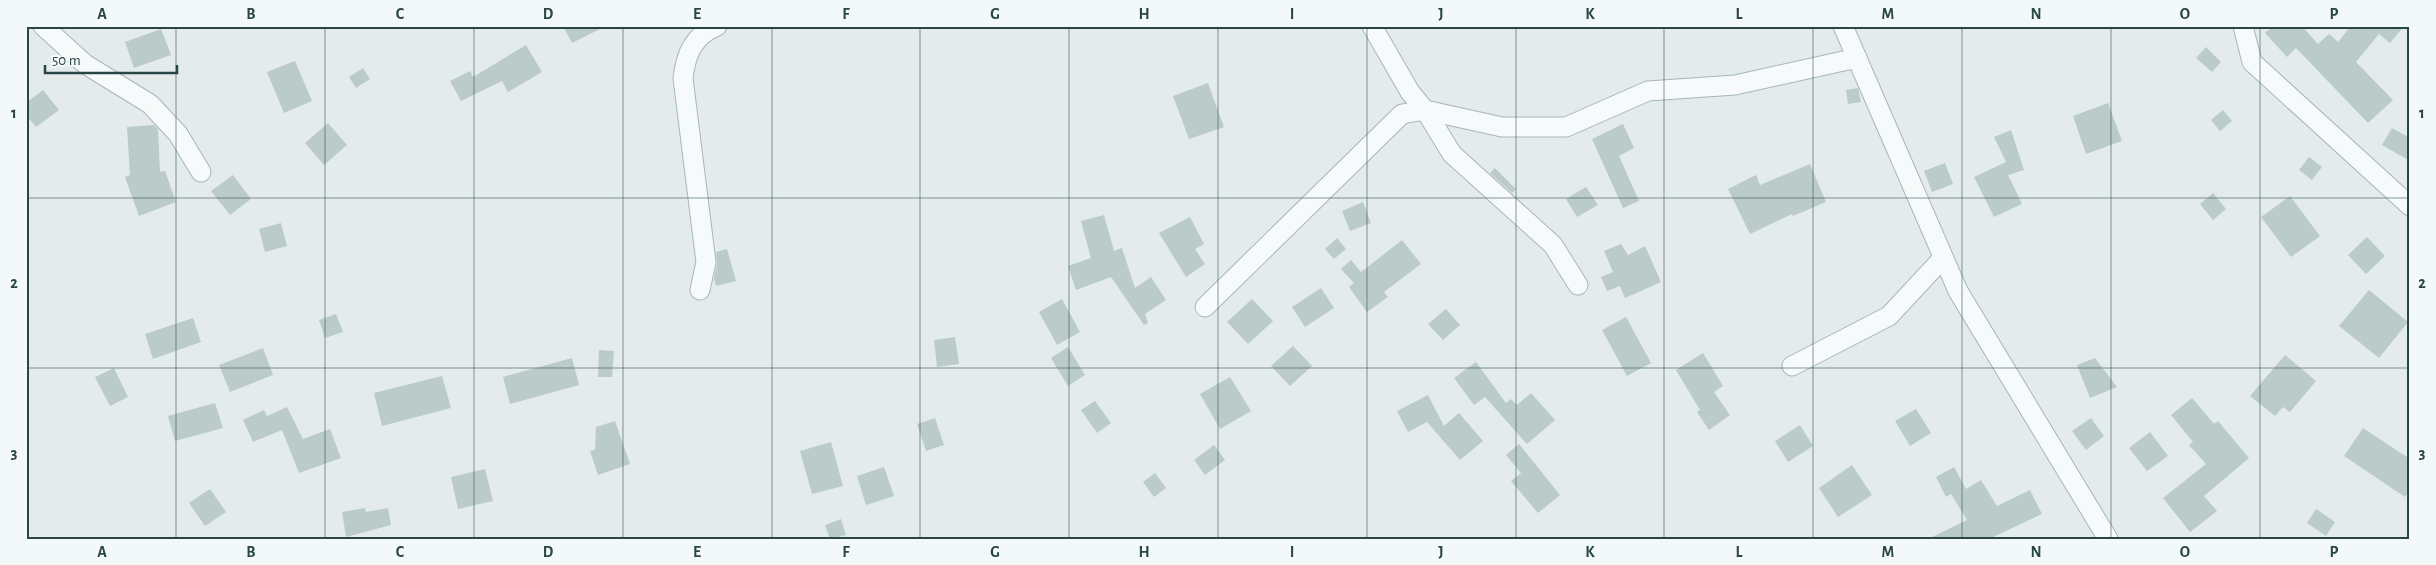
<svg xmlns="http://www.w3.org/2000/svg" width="2436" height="565" font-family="'Alegreya Sans',sans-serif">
  <rect width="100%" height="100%" fill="#e3eceb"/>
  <g fill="#bacbc9">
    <polygon points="563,26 606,26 572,43"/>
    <polygon points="2273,26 2302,26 2318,44 2329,34 2338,42 2351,26 2404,26 2390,43 2379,34 2356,62 2393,100 2368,123 2296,48 2287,57 2265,33"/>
    <polygon points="161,29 171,55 134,68 125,42"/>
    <polygon points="526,45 542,72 508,92 502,81 461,101 450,81 470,71 473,77"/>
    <polygon points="2206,47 2221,62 2212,72 2196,58"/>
    <polygon points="295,61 312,101 284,113 267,72"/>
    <polygon points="363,68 370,79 356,88 349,77"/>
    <polygon points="1208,83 1224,127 1189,139 1173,96"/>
    <polygon points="1858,88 1861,102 1848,104 1846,90"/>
    <polygon points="43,90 59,110 36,127 26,115 26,103"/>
    <polygon points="2108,103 2122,141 2086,154 2073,116"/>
    <polygon points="2223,110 2232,121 2220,131 2211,120"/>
    <polygon points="328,123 347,145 324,165 305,143"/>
    <polygon points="1623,124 1634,148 1619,156 1639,201 1623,208 1592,139"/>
    <polygon points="154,125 158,129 160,172 165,171 176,202 139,216 125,177 130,175 127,127"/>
    <polygon points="2392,128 2410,138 2410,161 2382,145"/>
    <polygon points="2011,130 2024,170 2008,175 2022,204 1994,217 1974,177 2006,162 1994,137"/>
    <polygon points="2309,157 2322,167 2312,180 2299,170"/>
    <polygon points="1945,163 1953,184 1932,192 1924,171"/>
    <polygon points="1810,164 1826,202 1793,216 1792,214 1750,234 1728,189 1756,175 1760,185"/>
    <polygon points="1495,168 1516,189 1512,193 1490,173"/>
    <polygon points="233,175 251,199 230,215 211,191"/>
    <polygon points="1586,187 1598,205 1577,217 1566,199"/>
    <polygon points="2213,193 2226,209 2213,220 2200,204"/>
    <polygon points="2290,196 2320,236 2291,257 2261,217"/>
    <polygon points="1363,202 1371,223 1350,231 1342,211"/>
    <polygon points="1104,215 1114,251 1122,248 1135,288 1151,277 1166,300 1145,314 1148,323 1144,325 1111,277 1076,290 1068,266 1091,258 1081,221"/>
    <polygon points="1190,217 1204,244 1195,249 1205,264 1186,277 1159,233"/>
    <polygon points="281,223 287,246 265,252 259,229"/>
    <polygon points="2367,237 2385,256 2366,274 2348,255"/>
    <polygon points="1337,238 1346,249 1334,259 1325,249"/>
    <polygon points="1402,240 1421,264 1384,292 1388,297 1367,312 1349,287 1354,283 1341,269 1351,260 1361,272"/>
    <polygon points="1621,244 1628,255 1645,246 1661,282 1625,298 1620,286 1607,291 1601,277 1613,272 1604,251"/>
    <polygon points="727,249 736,281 716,286 714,278 717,264 716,252"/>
    <polygon points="1321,288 1334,308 1305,327 1292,307"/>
    <polygon points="2369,290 2408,322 2379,358 2339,326"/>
    <polygon points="1062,299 1080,332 1057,345 1039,312"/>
    <polygon points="1252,299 1273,321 1248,344 1227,322"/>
    <polygon points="1446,309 1460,325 1443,340 1428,324"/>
    <polygon points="336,314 343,332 325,338 319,320"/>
    <polygon points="1626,317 1651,363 1627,376 1602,330"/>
    <polygon points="193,318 201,342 153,359 145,334"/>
    <polygon points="955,337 959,364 937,367 934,340"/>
    <polygon points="1293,346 1312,366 1290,386 1271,366"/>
    <polygon points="1068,347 1085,375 1068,386 1051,358"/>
    <polygon points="263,348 273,375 230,392 219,365"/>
    <polygon points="599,350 614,351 612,377 598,377"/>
    <polygon points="1703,353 1723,386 1714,392 1730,415 1709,430 1697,412 1700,410 1676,370"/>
    <polygon points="2285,355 2316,381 2290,412 2283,407 2275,416 2250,396"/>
    <polygon points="572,358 579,385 510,404 503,377"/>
    <polygon points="2095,358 2117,387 2090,398 2077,365"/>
    <polygon points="1476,362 1506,403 1511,399 1517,405 1531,393 1555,420 1527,444 1485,397 1474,405 1454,378"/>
    <polygon points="114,368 128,397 110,406 95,377"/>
    <polygon points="442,376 451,408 382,426 374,393"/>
    <polygon points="1230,377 1251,411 1220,429 1200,394"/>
    <polygon points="1428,395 1444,426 1459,413 1483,441 1460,460 1427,422 1408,432 1397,411"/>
    <polygon points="2192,398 2214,424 2218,421 2249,458 2204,496 2217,511 2190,532 2163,498 2206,464 2189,445 2193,442 2171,415"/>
    <polygon points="1095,401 1111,423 1097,433 1081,410"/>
    <polygon points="215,403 223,428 175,441 168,416"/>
    <polygon points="287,407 303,439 330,429 341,458 299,473 282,430 253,442 243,420 264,410 267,416"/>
    <polygon points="1916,409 1931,433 1910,446 1895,421"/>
    <polygon points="935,418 944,445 926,451 917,424"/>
    <polygon points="2091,418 2104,436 2086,450 2072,431"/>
    <polygon points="615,421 630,464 598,475 590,451 595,450 596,427"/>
    <polygon points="1800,425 1813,446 1788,462 1775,441"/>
    <polygon points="2363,428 2410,459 2410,489 2405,497 2344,456"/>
    <polygon points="2150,432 2168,456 2147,471 2129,448"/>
    <polygon points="831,442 843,486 812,494 800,451"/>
    <polygon points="1519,444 1560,495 1538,513 1511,481 1521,473 1506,455"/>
    <polygon points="1214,445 1225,460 1205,475 1194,460"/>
    <polygon points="1852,465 1872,495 1838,517 1819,488"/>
    <polygon points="884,467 894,496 866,505 857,476"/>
    <polygon points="1954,467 1966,489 1981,480 1997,506 2030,490 2042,514 1989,539 1928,539 1967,520 1951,494 1946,497 1936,477"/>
    <polygon points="485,469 493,501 458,509 451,477"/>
    <polygon points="1155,473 1166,488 1154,497 1143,482"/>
    <polygon points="210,489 226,512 205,526 189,503"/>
    <polygon points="365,508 366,512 388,508 391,525 346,537 342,512"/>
    <polygon points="2316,509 2335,522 2326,536 2307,523"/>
    <polygon points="841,519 846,535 830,539 825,525"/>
  </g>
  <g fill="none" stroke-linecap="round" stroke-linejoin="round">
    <g stroke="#a7b7b6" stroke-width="21">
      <g id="street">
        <polyline points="43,26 85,64 150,104 178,134 201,172"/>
        <polyline points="1372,26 1410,92 1425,110 1452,154 1553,245 1578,285"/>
        <polyline points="1843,26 1958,291 2108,539"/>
        <polyline points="2243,26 2252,62 2410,206"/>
        <path d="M700,290L706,262L683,78C686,54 693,36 717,26"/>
        <polyline points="1205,307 1402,114 1425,110 1502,127 1566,127 1648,91 1735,85 1857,58"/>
        <polyline points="1792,366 1889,316 1943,258"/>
      </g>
    </g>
    <use href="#street" stroke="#f6fafa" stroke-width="19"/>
  </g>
  <path fill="none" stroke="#294645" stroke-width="1" stroke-opacity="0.55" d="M176,26V539M325,26V539M474,26V539M623,26V539M772,26V539M920,26V539M1069,26V539M1218,26V539M1367,26V539M1516,26V539M1664,26V539M1813,26V539M1962,26V539M2111,26V539M2260,26V539M26,198H2410M26,368H2410"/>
  <rect width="2436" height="565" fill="none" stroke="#f3f9f8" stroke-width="55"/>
  <path d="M45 65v8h132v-8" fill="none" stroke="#294645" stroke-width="2.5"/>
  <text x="52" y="65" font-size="15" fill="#294645" stroke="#f3f9f8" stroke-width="4" paint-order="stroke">50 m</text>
  <rect x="28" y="28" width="2380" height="510" fill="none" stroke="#294645" stroke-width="2"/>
  <g font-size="16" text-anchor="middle" font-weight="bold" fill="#294645">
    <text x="102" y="19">A</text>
    <text x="251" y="19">B</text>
    <text x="400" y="19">C</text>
    <text x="548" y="19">D</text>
    <text x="697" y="19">E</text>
    <text x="846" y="19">F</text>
    <text x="995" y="19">G</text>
    <text x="1144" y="19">H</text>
    <text x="1292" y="19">I</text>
    <text x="1441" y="19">J</text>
    <text x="1590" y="19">K</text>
    <text x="1739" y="19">L</text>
    <text x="1888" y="19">M</text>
    <text x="2036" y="19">N</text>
    <text x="2185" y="19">O</text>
    <text x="2334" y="19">P</text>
    <text x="14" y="118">1</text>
    <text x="2422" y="118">1</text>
    <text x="14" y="288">2</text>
    <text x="2422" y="288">2</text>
    <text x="14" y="458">3</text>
    <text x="2422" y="458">3</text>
    <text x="102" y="557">A</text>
    <text x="251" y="557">B</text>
    <text x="400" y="557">C</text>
    <text x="548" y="557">D</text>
    <text x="697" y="557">E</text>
    <text x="846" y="557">F</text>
    <text x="995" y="557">G</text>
    <text x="1144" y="557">H</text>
    <text x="1292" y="557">I</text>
    <text x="1441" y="557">J</text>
    <text x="1590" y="557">K</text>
    <text x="1739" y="557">L</text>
    <text x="1888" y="557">M</text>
    <text x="2036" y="557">N</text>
    <text x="2185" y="557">O</text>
    <text x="2334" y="557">P</text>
  </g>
</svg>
